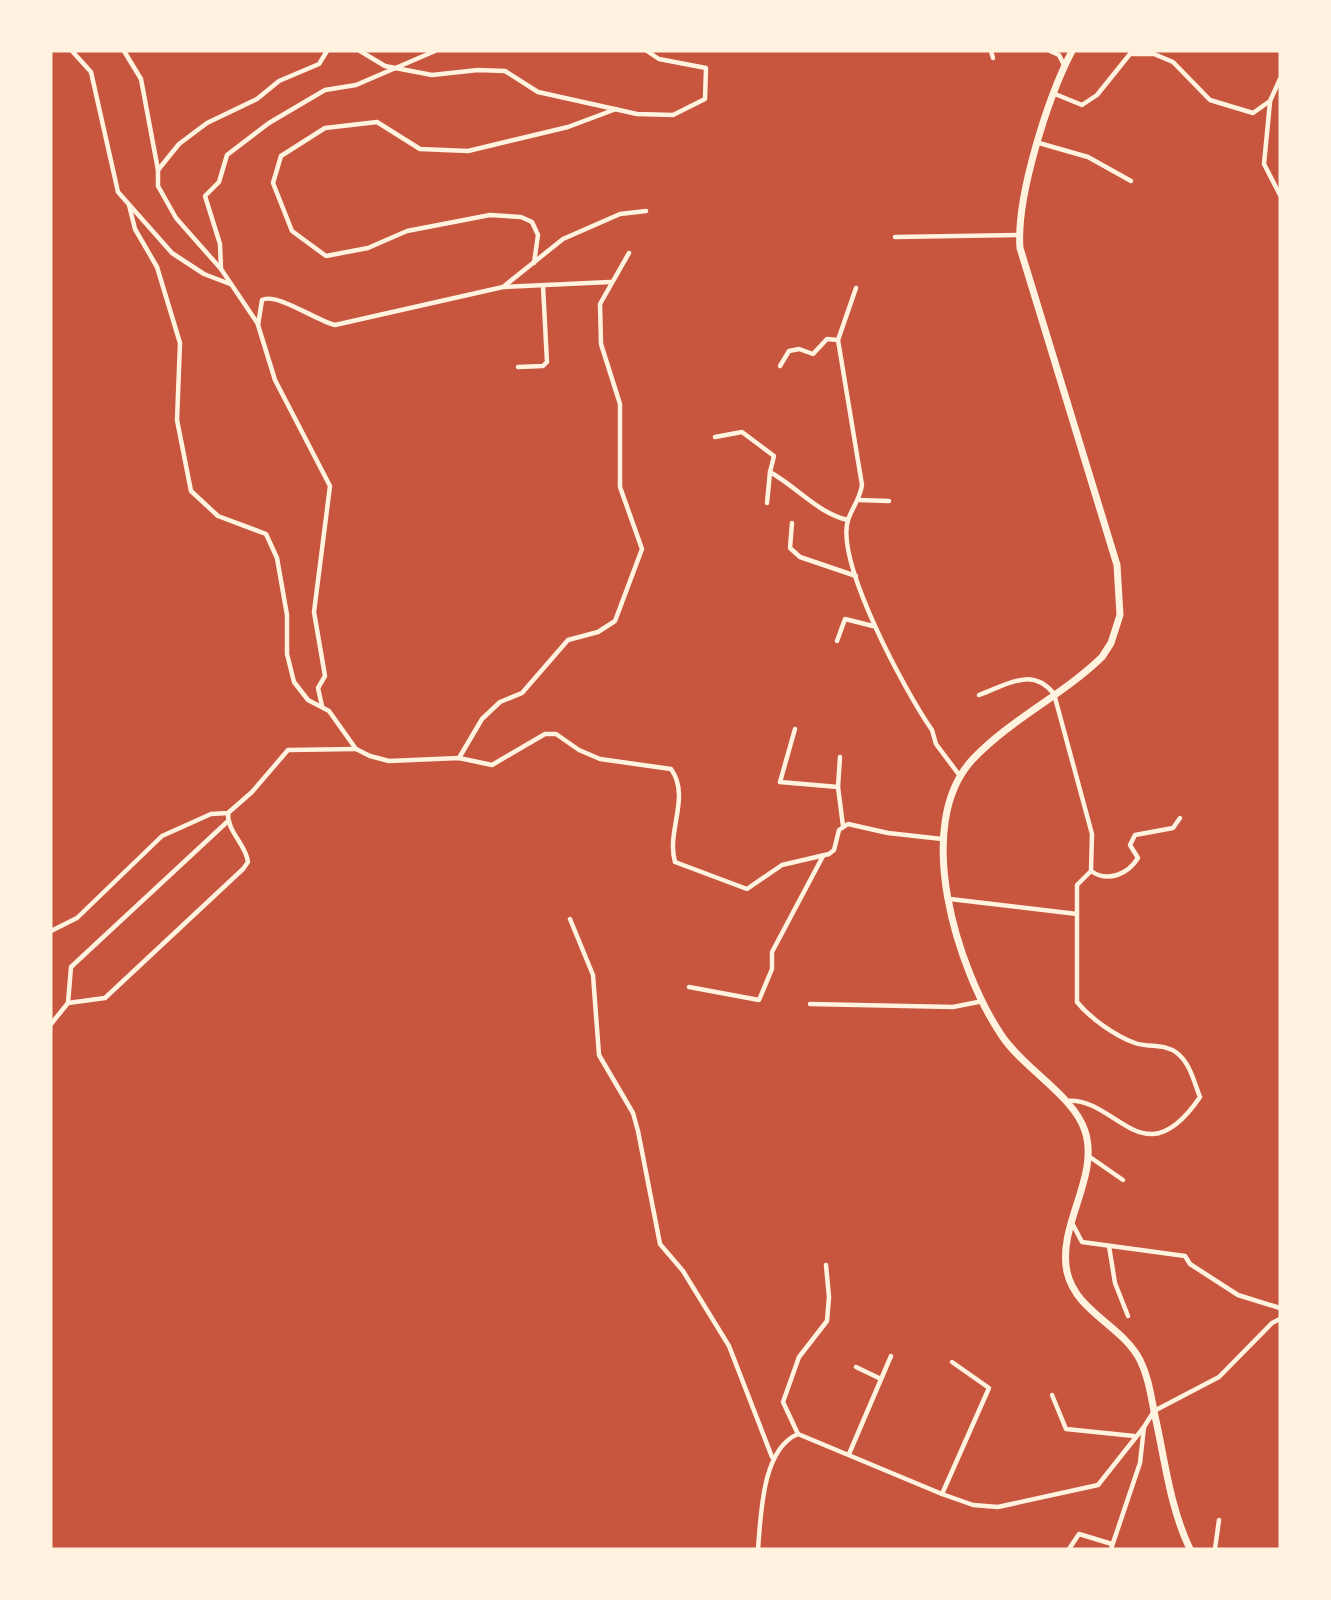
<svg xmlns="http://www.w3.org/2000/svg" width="1331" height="1600" font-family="Ubuntu,sans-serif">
  <rect width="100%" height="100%" fill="#c8553d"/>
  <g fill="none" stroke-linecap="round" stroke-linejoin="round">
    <g stroke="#fff3e0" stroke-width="4.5">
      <polyline points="72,51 91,72 118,192 172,253 204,274 230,284"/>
      <polyline points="124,51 141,79 158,170 158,186 176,218 221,269 258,324"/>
      <polyline points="360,51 385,66 432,75 478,70 505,71 538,92 637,114 673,115 705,99 706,68 659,59 647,51"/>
      <polyline points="991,51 993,58"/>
      <polyline points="1050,51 1059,55 1064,65"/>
      <polyline points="1055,94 1082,105 1097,95 1130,54 1154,54 1173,62 1210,100 1253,113 1270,101 1280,79"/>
      <polyline points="1270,102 1264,164 1280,195"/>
      <polyline points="1039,143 1088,157 1131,181"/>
      <polyline points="158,170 179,144 207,123 257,99 279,81 319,64 327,51"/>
      <path d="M129,205L135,229L157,267L180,343L177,420L191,491L218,516L266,534L277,558L287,615V654L294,682L308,700L329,711L356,749L370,756L389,761L459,758L492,765L545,734H556L579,750L600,759L671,769C691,797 666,831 675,862L747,889L782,865L829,854L834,850L839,830L848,824L888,833L942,839"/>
      <polyline points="895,237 1019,235"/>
      <polyline points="534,263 538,235 532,222 521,217 490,215 407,231 368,248 326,256 292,231 273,183 281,156 325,128 377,122 420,149 468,151 568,127 616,109"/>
      <polyline points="221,269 220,244 205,196 219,182 227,155 269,123 325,90 356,85 435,51"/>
      <polyline points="504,287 610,282"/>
      <path d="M856,288L838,340L862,485C860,499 852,508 848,520C835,562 906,693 932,730L936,744L960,776"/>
      <polyline points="780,366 789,351 799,349 813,354 827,339 838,340"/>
      <polyline points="518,367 543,366 547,362 543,286"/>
      <path d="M715,437L742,432L774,456L770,472C797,487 819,514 848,520"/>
      <polyline points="859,500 889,501"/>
      <polyline points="767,503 770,472"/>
      <polyline points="792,523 790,548 800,557 856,576"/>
      <polyline points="837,641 845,619 873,626"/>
      <path d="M979,695C1007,685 1032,666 1054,694L1092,834L1091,871L1077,885V1002C1090,1018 1115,1036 1135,1043C1149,1048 1164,1043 1177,1053C1190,1063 1194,1082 1200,1097C1143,1181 1116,1095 1066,1101"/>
      <path d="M322,706L318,688L325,676L314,612L330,486L275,380L258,325L262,300C276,292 317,321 335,325L503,287L563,239L620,214L646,211"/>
      <polyline points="795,729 780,782 838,787"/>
      <polyline points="840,757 838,787 843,826"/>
      <polyline points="459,758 482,719 500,702 522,693 568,640 598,632 615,621 642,549 620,487 620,404 601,344 600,304 629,253"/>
      <path d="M1091,871C1108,883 1128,874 1138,858L1130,845L1135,835L1173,828L1180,818"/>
      <polyline points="950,899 1077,914"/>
      <polyline points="570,919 593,975 599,1055 633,1113 638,1131 660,1244 683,1271 729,1346 772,1457"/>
      <polyline points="51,931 77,918 162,836 211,814 228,813 252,792 288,750 356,749"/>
      <polyline points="689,987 759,1000 772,969 772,952 823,856"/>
      <path d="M68,1003L105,998L243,869L248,862C246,844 227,832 228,813"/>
      <polyline points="810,1004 953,1007 983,1001"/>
      <polyline points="51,1024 68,1003 71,967 227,822"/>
      <polyline points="1087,1155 1123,1180"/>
      <polyline points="1072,1223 1082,1242 1185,1256 1190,1264 1238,1295 1280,1308"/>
      <polyline points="1109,1246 1115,1283 1128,1316"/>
      <polyline points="856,1367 881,1379"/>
      <polyline points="1052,1395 1066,1429 1134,1436"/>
      <polyline points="798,1434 783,1402 799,1357 827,1321 829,1297 826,1265"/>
      <polyline points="849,1454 891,1356"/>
      <polyline points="942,1494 989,1388 952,1362"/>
      <path d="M758,1549C761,1514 762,1449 798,1434L942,1494L973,1505L998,1507L1098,1485L1144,1427"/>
      <polyline points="1069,1549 1079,1534 1112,1544"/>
      <polyline points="1111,1549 1140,1463 1144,1427 1154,1411 1219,1377 1272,1323 1280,1319"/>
      <polyline points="1215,1549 1219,1520"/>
    </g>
    <path stroke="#fff3e0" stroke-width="7" d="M1072,51C1048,97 1016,197 1020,248L1117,565L1120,615L1111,643L1102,657C1063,695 1011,719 973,759C911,825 958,971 1002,1036C1024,1069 1074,1096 1085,1131C1100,1177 1057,1225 1067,1272C1076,1312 1122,1325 1140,1360C1149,1378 1151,1397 1155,1416C1165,1460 1170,1508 1190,1549"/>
  </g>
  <rect width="1331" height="1600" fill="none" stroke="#fff3e0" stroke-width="105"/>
</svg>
